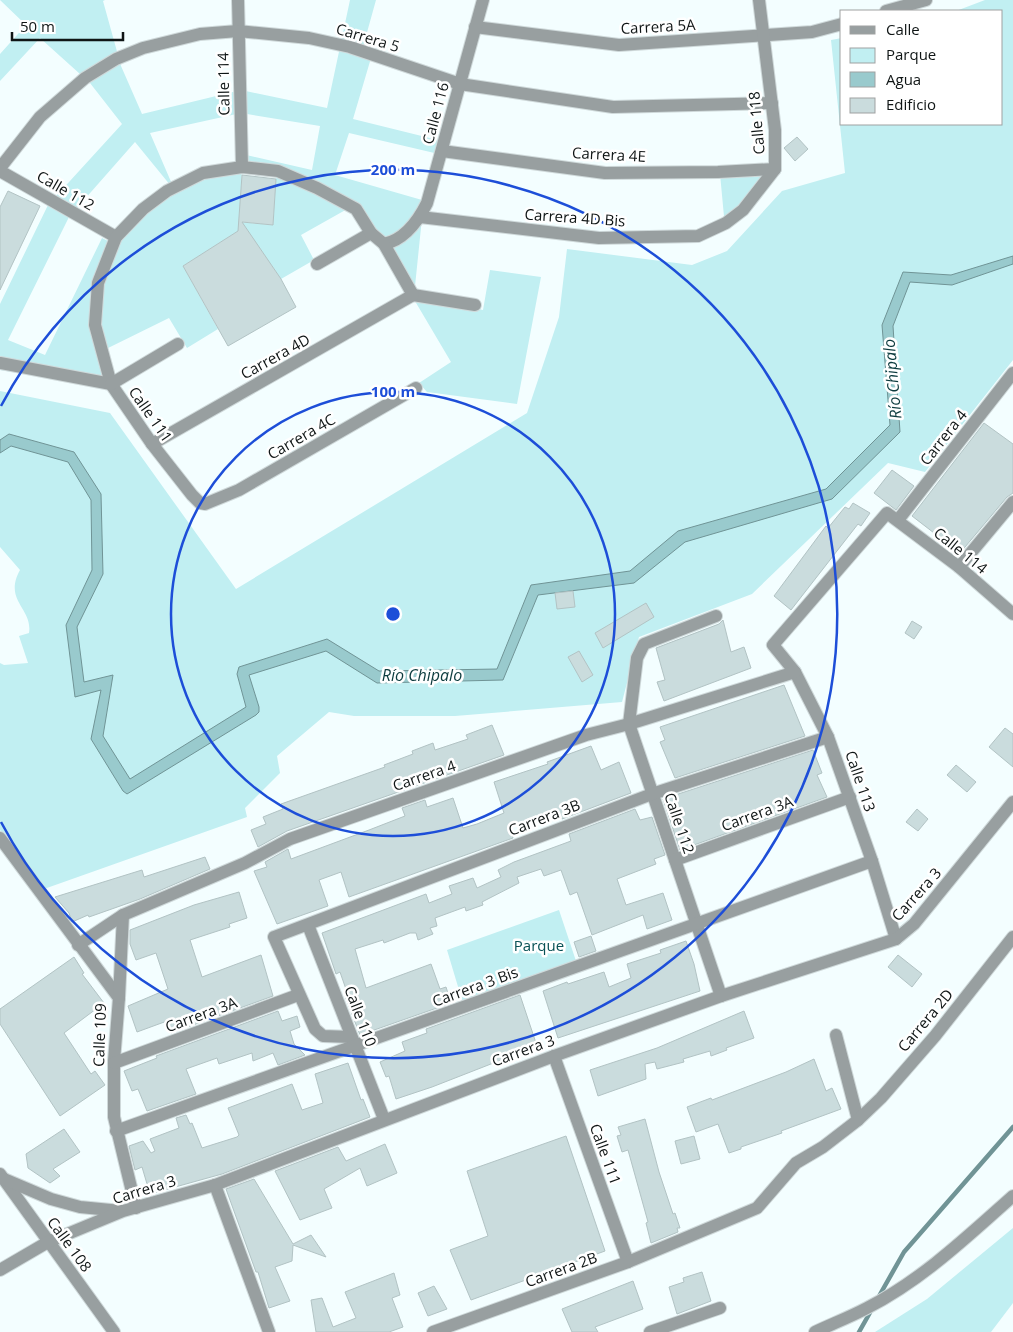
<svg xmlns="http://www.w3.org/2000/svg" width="1013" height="1332" font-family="'Open Sans',sans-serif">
  <rect width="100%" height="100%" fill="#f3feff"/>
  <g fill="#c1eff2" fill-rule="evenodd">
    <path d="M0,0H105L103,1L121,66L142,114L241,90L327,108L350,0H376L361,54L371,58L353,119L446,142L443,155L349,133L335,175L429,202L422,218L414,296L483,310L490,270L541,277L517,404L427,392L419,383L451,362L383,247L349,208L301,235L314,260L281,279L245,227L183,266L218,329L187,348L169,318L104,350L113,390L94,385L0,370V304L48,205L122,124L90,83L40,38L0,81V54L26,25ZM241,113L320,126L312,170L242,154V170L203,179L175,191L150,133ZM135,142L175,191L145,211L114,244L102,238L45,355L8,340L69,217ZM242,170L276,175L273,225L239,222Z"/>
    <path d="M985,0H1013V360L925,472L888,463L752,594L639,637L622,702L455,716H354L329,712L277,756L280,773L245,808L247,817L44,889L0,830V663L4,665L28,663L19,636L29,633C33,608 3,601 20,570L0,547V391L110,413L236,589L527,413L559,317L567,249L692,265L727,251L782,191L845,173L831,40L842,38V124H1002V11H956Z"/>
    <polygon points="720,174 767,174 725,227"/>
    <polygon points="559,910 576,961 462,1000 447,950"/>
    <polygon points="1013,1228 1013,1303 991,1332 875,1332 927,1299"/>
  </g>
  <polygon fill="#99cacd" stroke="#709496" points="1013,256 1013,264 952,285 910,282 893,326 900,432 832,499 685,542 634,583 538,595 503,680 377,683 326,651 249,675 259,707 259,712 256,715 127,794 123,791 91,739 101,690 75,697 66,625 92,570 91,500 68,462 11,446 0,453 0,440 9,434 74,452 101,494 103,574 77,627 84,682 113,675 103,736 130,779 246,707 237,674 239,667 327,639 379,671 497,669 531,585 630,571 678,531 826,489 890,425 882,325 903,272 951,275"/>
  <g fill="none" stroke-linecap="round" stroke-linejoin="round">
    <g stroke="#709496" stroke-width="4.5">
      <polyline points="878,1298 904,1252 1013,1127"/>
      <polyline points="859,1332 872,1309"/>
    </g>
  </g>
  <g fill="#cadcdd" stroke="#b2c3c4">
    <polygon points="797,137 808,149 795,161 784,148"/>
    <polygon points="242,175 276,179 273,225 242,222 281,279 296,307 228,346 183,266 238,231"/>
    <polygon points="8,191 40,206 0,290 0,207"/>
    <polygon points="984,423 1013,444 1013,493 1007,497 960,553 912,516"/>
    <polygon points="892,470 914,486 896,510 874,493"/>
    <polygon points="853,503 870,513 861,526 858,524 791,610 774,596 826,526 828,528 845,507 849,509"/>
    <polygon points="573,591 575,607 557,609 555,593"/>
    <polygon points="646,603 654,617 603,648 595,633"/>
    <polygon points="723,620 731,652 744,647 751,668 664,701 657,682 665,680 656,648 719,624"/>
    <polygon points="912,621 922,627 914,639 905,633"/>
    <polygon points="579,651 593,675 582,682 568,657"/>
    <polygon points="784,685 805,736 675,778 660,742 665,740 660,727"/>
    <polygon points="492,725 504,755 287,831 258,847 251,830 266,824 263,817 283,809 281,804 385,767 384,765 413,754 412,751 433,743 435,750 468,739 466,735"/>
    <polygon points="1005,728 1013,734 1013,767 989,747"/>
    <polygon points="591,746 601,770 619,762 631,793 562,819 560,815 536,824 535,819 510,827 513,838 349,897 341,872 319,880 328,906 277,924 254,871 267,867 265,862 288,849 291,859 369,830 405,816 402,808 425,800 427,807 453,798 463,828 477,824 504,813 494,782 548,764 547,762"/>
    <polygon points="813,750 822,773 817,775 827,797 680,850 663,799"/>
    <polygon points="956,765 976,782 967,792 947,775"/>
    <polygon points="635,809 640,820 652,817 665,855 654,859 656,864 617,879 626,905 663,893 672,920 647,929 643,915 592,935 577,892 570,895 561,870 544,876 541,869 517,877 519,883 482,902 483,905 466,911 465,907 435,918 437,926 430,928 433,934 418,940 416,933 410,933 384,943 383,940 355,949 366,988 431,964 440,989 446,987 451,1003 360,1035 345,996 348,995 340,972 336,974 322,933 426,894 429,903 452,894 449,886 473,878 477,888 501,877 498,870 514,862 571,841 569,834"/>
    <polygon points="917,809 928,819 918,831 906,822"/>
    <polygon points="205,857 210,869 140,899 89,917 88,915 72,922 69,913 55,897 142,870 144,877"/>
    <polygon points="239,892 247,918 229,924 230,927 190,940 202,977 261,955 273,996 171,1033 167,1021 137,1032 128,1006 168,989 156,953 136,960 130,944 130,930 194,905"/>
    <polygon points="591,936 596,951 579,957 574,942"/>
    <polygon points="686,941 694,964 700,991 558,1038 543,991 567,982 568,984 604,972 609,987 631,978 627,964 661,953 660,950"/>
    <polygon points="898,955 922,974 912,987 888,967"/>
    <polygon points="74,957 84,973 82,974 104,1003 64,1033 91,1074 95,1071 105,1085 60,1116 0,1024 0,1009"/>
    <polygon points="520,995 537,1046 432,1087 396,1099 389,1076 386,1077 380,1062 405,1051 402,1042 427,1033 426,1029"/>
    <polygon points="278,1011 282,1021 297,1016 300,1027 290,1031 294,1044 305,1055 278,1065 273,1053 253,1061 252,1053 219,1064 217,1058 186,1069 196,1094 147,1111 138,1089 132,1091 124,1071 157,1058 156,1056"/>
    <polygon points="744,1011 754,1038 726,1048 727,1050 711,1056 710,1051 683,1059 684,1062 657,1069 655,1062 645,1064 646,1079 598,1096 590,1070 657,1048"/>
    <polygon points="814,1059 826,1091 832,1088 841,1109 781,1131 782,1133 741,1147 741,1149 729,1153 718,1124 696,1132 687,1107 711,1098 712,1100 786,1072"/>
    <polygon points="348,1063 361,1100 363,1099 370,1117 222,1174 150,1194 142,1167 135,1170 129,1146 143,1141 151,1153 155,1151 150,1139 179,1128 176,1118 186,1115 190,1124 192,1123 202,1148 237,1137 239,1135 228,1108 292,1084 302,1110 323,1103 315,1074"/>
    <polygon points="645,1119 659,1172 673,1214 675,1213 680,1228 677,1228 678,1232 651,1243 646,1223 648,1222 628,1150 622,1152 617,1136 621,1135 618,1127"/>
    <polygon points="64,1129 80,1152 53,1169 60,1176 50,1183 28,1168 26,1154"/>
    <polygon points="566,1136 605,1251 471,1300 450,1250 488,1236 467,1171"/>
    <polygon points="694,1136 700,1159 681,1164 675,1141"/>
    <polygon points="385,1144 397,1173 367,1186 360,1168 324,1189 332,1208 300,1220 275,1171 338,1147 346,1161"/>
    <polygon points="254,1179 293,1244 311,1235 326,1257 293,1245 292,1261 275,1267 290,1301 269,1308 258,1272 256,1272 226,1189"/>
    <polygon points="702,1272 711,1301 677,1314 669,1287 684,1282 683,1278"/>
    <polygon points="394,1273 400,1295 392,1298 403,1327 389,1332 316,1332 311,1300 322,1298 333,1327 356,1318 345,1292"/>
    <polygon points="633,1281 643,1309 595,1327 598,1332 572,1332 562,1309"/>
    <polygon points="434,1286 447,1309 428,1316 418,1293"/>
  </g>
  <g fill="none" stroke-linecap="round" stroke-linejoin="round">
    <g stroke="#cfd9da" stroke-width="14">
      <g id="minor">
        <polyline points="238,0 242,167"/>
        <polyline points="886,11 926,0"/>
        <polyline points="475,27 619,45 812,32 842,24"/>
        <polyline points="442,151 605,173 718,172 775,169"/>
        <polyline points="0,168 40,117 85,78 116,59 143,48 200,34 238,31 309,38 350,47 460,84 613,107 772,103"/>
        <polyline points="0,171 116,237"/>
        <polyline points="420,217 599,238 698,236 726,223 743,210 775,169 775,130 759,0"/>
        <path d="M384,244C404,240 418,221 427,203L483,0"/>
        <polyline points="317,264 371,233"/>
        <polyline points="413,295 384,244 371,233 356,209 317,188 278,171 242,167 203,173 167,191 143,209 116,237 98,283 95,325 111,384 152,444 192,495 200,503 205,504 239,490 416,388"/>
        <polyline points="413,295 475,305"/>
        <polyline points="0,363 111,384"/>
        <polyline points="111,384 178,344"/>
        <polyline points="152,444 413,295"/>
        <polyline points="898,520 1013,373"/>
        <polyline points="959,567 1013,502"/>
        <polyline points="716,616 644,644 637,658 629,724 721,996"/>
        <polyline points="0,838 119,998 114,1061 114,1117 136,1208"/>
        <polyline points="675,860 850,797"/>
        <polyline points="308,925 384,1119"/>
        <polyline points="896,939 872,861 828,737 795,672 773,645 887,513 959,567 1013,614"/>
        <polyline points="78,945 123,915 245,863 290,839 586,735 629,724 795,672"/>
        <polyline points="119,998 123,915"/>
        <polyline points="836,1035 858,1120"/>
        <polyline points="351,1037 323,1036 315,1029 274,937 652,794 828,737"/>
        <polyline points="554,1056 628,1262"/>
        <polyline points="114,1063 298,995"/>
        <polyline points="116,1131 872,861"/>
        <polyline points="0,1174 114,1332"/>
        <polyline points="4,1179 51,1199 80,1207 121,1211"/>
        <polyline points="215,1185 269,1332"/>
        <polyline points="0,1270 48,1242 123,1211 215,1185 554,1056 721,996 896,939 914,924 1013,802"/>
        <polyline points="433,1332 628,1262 757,1208 796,1163 823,1147 858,1120 881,1098 935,1036 1013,937"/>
        <polyline points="650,1332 720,1308"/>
        <path d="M815,1332C832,1324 850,1317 867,1308C922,1280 968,1236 1013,1196"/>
      </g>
    </g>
    <use href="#minor" stroke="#989fa0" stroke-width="12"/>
  </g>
  <g fill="none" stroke="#1d4ed8" stroke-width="2.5">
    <circle cx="393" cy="614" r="222"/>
    <path d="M1 406A444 444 0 1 1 1 822"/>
  </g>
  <g text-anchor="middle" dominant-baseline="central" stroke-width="5" stroke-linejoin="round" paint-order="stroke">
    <g font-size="15" fill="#0f1515" stroke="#fff">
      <text transform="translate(658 26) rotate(-3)">Carrera 5A</text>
      <text transform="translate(368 37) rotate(17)">Carrera 5</text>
      <text transform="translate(223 84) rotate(-91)">Calle 114</text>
      <text transform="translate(435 113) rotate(-75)">Calle 116</text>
      <text transform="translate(756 123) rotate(-95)">Calle 118</text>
      <text transform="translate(609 154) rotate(3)">Carrera 4E</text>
      <text transform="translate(66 190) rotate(30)">Calle 112</text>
      <text transform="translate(575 217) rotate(4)">Carrera 4D Bis</text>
      <text transform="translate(275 356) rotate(-29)">Carrera 4D</text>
      <text transform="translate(151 414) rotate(55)">Calle 111</text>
      <text transform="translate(301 436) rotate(-30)">Carrera 4C</text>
      <text transform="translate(943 437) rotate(-52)">Carrera 4</text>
      <text transform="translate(961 550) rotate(39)">Calle 114</text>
      <text transform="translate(424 775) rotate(-19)">Carrera 4</text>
      <text transform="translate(861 781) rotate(71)">Calle 113</text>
      <text transform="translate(757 813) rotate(-20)">Carrera 3A</text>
      <text transform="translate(544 817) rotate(-21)">Carrera 3B</text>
      <text transform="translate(680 823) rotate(71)">Calle 112</text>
      <text transform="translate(916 894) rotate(-48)">Carrera 3</text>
      <text transform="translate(475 986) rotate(-20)">Carrera 3 Bis</text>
      <text transform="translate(201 1014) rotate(-20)">Carrera 3A</text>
      <text transform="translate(361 1016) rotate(69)">Calle 110</text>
      <text transform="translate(925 1020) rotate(-50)">Carrera 2D</text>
      <text transform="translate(99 1035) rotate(-88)">Calle 109</text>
      <text transform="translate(523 1050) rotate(-20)">Carrera 3</text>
      <text transform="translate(606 1154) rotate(70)">Calle 111</text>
      <text transform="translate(144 1189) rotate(-17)">Carrera 3</text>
      <text transform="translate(70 1244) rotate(54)">Calle 108</text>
      <text transform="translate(561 1269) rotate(-20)">Carrera 2B</text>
    </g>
    <g font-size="15" fill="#085155" stroke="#fff">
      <text x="539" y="945">Parque</text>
    </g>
    <g font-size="16" font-style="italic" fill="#0c3b3e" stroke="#fff">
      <text transform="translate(892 379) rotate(-95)">Río Chipalo</text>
      <text x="422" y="675">Río Chipalo</text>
    </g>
  </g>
  <circle cx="393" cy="614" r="8" fill="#1d4ed8" stroke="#fff" stroke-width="2.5"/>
  <g font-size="15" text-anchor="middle" font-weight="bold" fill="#1d4ed8" stroke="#fff" stroke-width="5" stroke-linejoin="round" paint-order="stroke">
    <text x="393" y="175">200 m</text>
    <text x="393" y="397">100 m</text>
  </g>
  <rect x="840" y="10" width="162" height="115" fill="#ffffff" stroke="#9fa1a1"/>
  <rect x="850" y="26" width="25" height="8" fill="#989fa0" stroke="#9fa1a1"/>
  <text x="886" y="35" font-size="15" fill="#0f1515">Calle</text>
  <rect x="850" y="48" width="25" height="15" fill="#c1eff2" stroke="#9fa1a1"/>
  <text x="886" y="60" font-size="15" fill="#0f1515">Parque</text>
  <rect x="850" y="72" width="25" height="15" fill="#99cacd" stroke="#9fa1a1"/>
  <text x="886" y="85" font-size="15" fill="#0f1515">Agua</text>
  <rect x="850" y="98" width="25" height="15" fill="#cadcdd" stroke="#9fa1a1"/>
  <text x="886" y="110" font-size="15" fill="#0f1515">Edificio</text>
  <path d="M12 32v8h111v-8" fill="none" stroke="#0f1515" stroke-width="2.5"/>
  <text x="20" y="32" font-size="15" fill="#0f1515" stroke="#ffffff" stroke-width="4" paint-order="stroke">50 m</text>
</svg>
